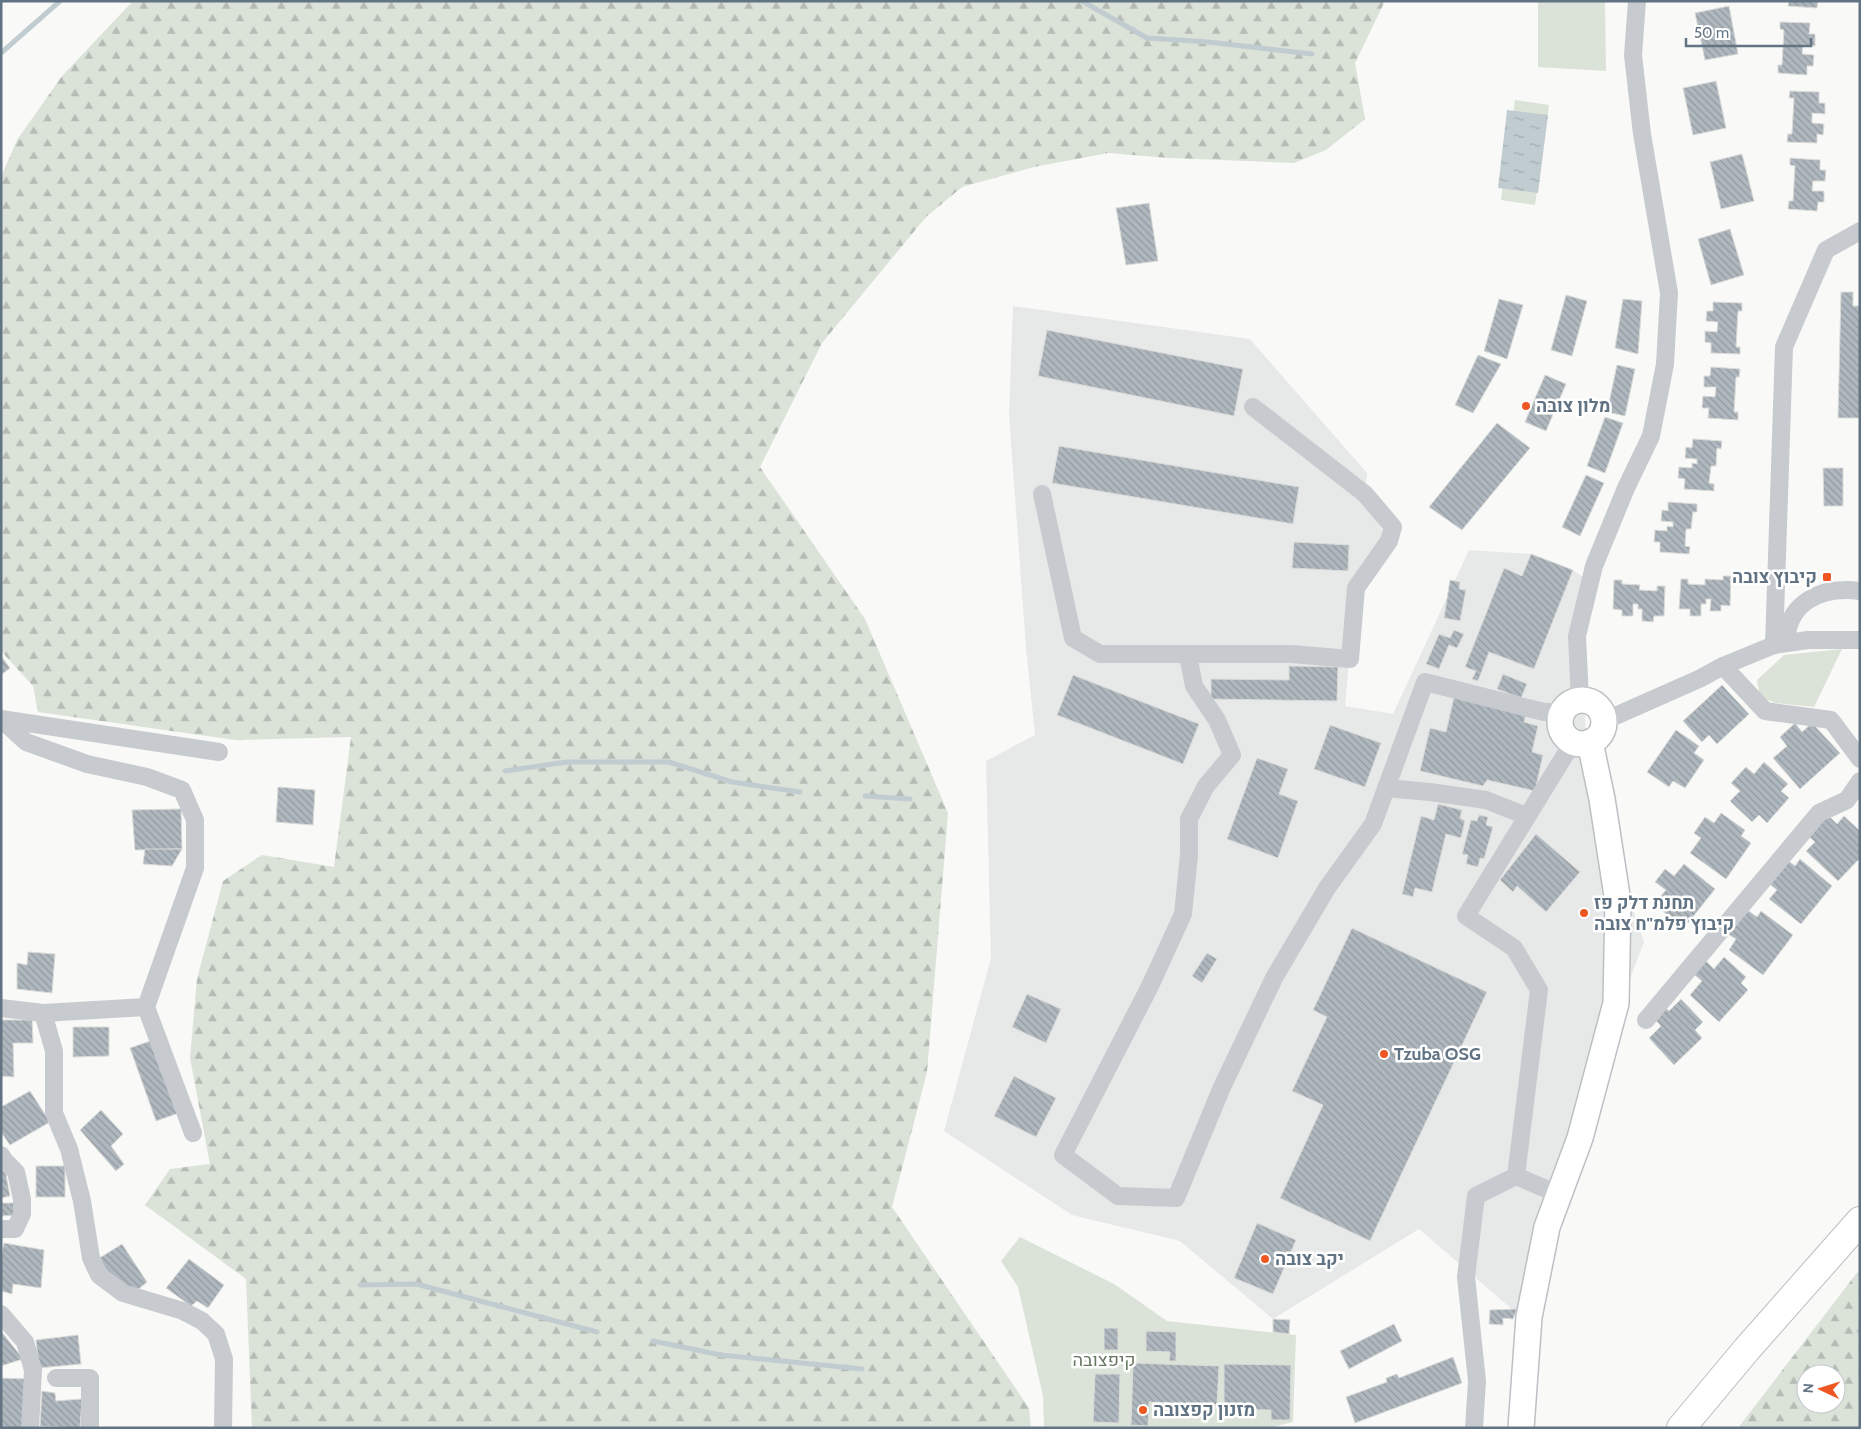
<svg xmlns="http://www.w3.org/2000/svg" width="1861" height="1429" font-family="Cabin,Heebo,sans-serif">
  <defs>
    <pattern id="forest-firs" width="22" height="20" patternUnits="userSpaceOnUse" patternTransform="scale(1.25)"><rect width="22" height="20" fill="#dbe2d8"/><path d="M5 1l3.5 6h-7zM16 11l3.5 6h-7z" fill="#b5bcb5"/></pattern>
    <pattern id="water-ripples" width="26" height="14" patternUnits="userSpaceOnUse" patternTransform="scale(1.25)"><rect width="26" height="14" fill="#c1ccd1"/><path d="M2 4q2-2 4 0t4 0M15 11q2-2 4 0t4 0" fill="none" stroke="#a0aaaf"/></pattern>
    <pattern id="building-back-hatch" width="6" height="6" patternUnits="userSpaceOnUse" patternTransform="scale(1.25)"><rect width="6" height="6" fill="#afb8be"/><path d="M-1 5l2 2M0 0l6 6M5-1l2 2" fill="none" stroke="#929aa0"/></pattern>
  </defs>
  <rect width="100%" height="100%" fill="#f9f9f7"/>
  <polygon fill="#e7e8e8" points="1013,306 1250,339 1367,473 1365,494 1373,514 1385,535 1356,588 1345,706 1393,714 1469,550 1531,554 1573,570 1586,579 1579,638 1586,732 1610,840 1644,942 1537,1221 1521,1317 1419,1229 1273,1319 1180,1241 1072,1215 944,1131 991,958 986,761 1035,735 1026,648 1009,414"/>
  <g fill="#dbe2d8">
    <polygon points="1538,1 1605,1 1606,71 1538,67"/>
    <polygon points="1515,100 1549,105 1535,205 1501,200"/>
    <polygon points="1842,649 1814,707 1776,703 1760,697 1757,680 1784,655"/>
    <polygon points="1020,1237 1114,1284 1167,1321 1296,1335 1293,1422 1269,1428 1044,1428 1043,1396 1018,1287 1001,1261"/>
  </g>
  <g fill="url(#forest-firs)" fill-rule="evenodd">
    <polygon points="133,1 1385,1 1355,63 1365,119 1326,150 1294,163 1169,158 1108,153 1034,167 962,187 926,217 822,343 760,467 865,619 948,813 927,1072 892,1207 1029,1408 1031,1428 252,1428 246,1279 145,1205 170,1169 210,1164 190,1058 197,979 223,881 262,855 334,867 351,737 235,740 38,712 33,686 1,651 1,177 17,140 62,76"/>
    <path d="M1860,1270V1428H1738L1856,1274ZM1806,1374H1836V1404H1806Z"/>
  </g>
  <polygon fill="url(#water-ripples)" points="1507,110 1548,115 1538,193 1498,188"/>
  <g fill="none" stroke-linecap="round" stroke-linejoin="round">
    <g stroke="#c1ccd1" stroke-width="5">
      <polyline points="1082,1 1147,38 1208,42 1312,54"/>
      <polyline points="1,53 60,1"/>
      <polyline points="505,771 567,762 669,762 732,782 800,792"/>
      <polyline points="865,796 910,799"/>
      <polyline points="360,1285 416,1284 597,1332"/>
      <polyline points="1859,1331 1860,1331"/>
      <polyline points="653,1341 721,1355 862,1369"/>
    </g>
  </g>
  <g fill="url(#building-back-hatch)" stroke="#dbdbd9">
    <polygon points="1789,1 1818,1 1817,8 1788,6"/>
    <polygon points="1729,6 1738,54 1705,60 1695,13"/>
    <polygon points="1780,22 1810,23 1809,34 1815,34 1815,46 1803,45 1802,54 1814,55 1813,66 1807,66 1807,75 1778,73 1778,65 1782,65 1784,30 1780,29"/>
    <polygon points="1716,81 1726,128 1693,135 1683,88"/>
    <polygon points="1790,91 1819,92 1819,103 1825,103 1825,114 1812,113 1812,123 1824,124 1823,135 1817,134 1817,143 1787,142 1788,134 1792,134 1794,98 1789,98"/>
    <polygon points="1742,154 1754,201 1721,209 1710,162"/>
    <polygon points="1790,158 1820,160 1820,170 1826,170 1825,181 1813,181 1812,191 1824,191 1824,202 1818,202 1817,211 1788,209 1789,201 1793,201 1795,166 1790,165"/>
    <polygon points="1149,203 1158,261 1126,265 1116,208"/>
    <polygon points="1730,229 1744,275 1711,285 1698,239"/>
    <polygon points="1841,292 1853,292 1853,306 1860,306 1860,418 1838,418"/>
    <polygon points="1566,295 1587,301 1572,356 1551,350"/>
    <polygon points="1499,299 1523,305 1507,359 1484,351"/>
    <polygon points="1623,299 1642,301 1638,354 1615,348"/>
    <polygon points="1713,302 1742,303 1742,311 1738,311 1736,347 1740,347 1740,354 1711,353 1711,343 1705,342 1705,331 1717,332 1718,322 1706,321 1707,311 1713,311"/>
    <polygon points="1047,330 1243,369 1234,416 1038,376"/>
    <polygon points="1478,355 1501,364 1473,413 1455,405"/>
    <polygon points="1617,365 1635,369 1625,416 1607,412"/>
    <polygon points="1711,367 1740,369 1739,377 1736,377 1734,412 1738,412 1738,420 1708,418 1709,408 1702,408 1703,396 1715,397 1716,387 1704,387 1704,376 1710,376"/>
    <polygon points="1545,375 1566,384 1546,431 1525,422"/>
    <polygon points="1605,417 1623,423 1605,473 1587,466"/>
    <polygon points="1497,423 1530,448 1462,530 1429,507"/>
    <polygon points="1693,439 1722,441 1721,449 1717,448 1716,466 1711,466 1709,483 1714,484 1714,491 1684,489 1685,479 1678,478 1679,467 1692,468 1692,463 1697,464 1697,459 1685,458 1686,447 1692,448"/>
    <polygon points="1059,446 1299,487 1293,524 1052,483"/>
    <polygon points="1823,468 1843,468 1843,506 1824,506"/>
    <polygon points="1586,475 1604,483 1580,536 1562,527"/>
    <polygon points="1668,502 1697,504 1697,512 1693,512 1691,529 1686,529 1685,546 1690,547 1689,554 1660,552 1660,542 1654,542 1655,530 1667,531 1667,526 1673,527 1673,522 1661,521 1662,510 1668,511"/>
    <polygon points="1294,542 1349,545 1348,571 1292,568"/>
    <polygon points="1531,554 1573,570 1534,669 1489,652 1478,681 1472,679 1476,671 1465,667 1504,568 1522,576"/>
    <polygon points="1723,576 1731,576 1730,606 1721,605 1721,611 1710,611 1711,599 1706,599 1706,604 1701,604 1701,616 1690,616 1690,609 1679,609 1681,579 1688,579 1688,584 1705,585 1705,579 1723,580"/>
    <polygon points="1450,580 1460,582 1459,589 1466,590 1460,621 1444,618"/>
    <polygon points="1614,580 1622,580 1622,584 1640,585 1639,590 1657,591 1657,586 1665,586 1664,616 1654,616 1653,622 1642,621 1642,609 1638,609 1638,604 1633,604 1633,616 1622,616 1622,610 1613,609"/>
    <polygon points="1454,630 1464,634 1457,648 1449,645 1439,669 1426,664 1439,634 1450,638"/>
    <polygon points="1,656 10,668 1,675"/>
    <polygon points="1289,666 1338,667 1337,701 1211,699 1211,679 1289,680"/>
    <polygon points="1503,674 1527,684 1521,698 1497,689"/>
    <polygon points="1073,675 1199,724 1183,764 1057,715"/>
    <polygon points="1722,685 1749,714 1717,744 1709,735 1702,742 1683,721"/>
    <polygon points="1454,697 1526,714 1524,722 1538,726 1532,752 1543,755 1535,791 1487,780 1483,786 1420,771 1430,728 1446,732"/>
    <polygon points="1795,723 1802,732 1812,723 1840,753 1800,789 1773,758 1787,746 1780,737"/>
    <polygon points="1330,725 1381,743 1365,787 1314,769"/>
    <polygon points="1676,730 1699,746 1694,753 1704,760 1685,788 1673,781 1669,787 1647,772"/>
    <polygon points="1257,758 1288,769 1279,794 1298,801 1278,858 1227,839"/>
    <polygon points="1764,762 1788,784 1781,791 1789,798 1767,823 1759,815 1752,822 1730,801 1740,791 1731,783 1746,767 1754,774"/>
    <polygon points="278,787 315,790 313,825 276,822"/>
    <polygon points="1438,804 1462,810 1460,818 1465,821 1461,838 1446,834 1432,892 1415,888 1413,897 1402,894 1421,816 1434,820"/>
    <polygon points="181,809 182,849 135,850 132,810"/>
    <polygon points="1721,813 1745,830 1741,836 1751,843 1726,879 1690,853 1701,838 1694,833 1705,817 1714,823"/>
    <polygon points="1827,814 1837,824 1844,816 1860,831 1860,858 1838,881 1806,851 1815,842 1807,835"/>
    <polygon points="1479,815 1488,817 1486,825 1493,827 1484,859 1480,858 1478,867 1466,864 1468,855 1462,854 1471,820 1477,821"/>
    <polygon points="1536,834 1580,872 1546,912 1517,886 1513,892 1500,880"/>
    <polygon points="145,849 182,849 172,866 143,864"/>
    <polygon points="1786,859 1795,866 1800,859 1832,886 1801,924 1769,899 1777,890 1767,882"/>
    <polygon points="1684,864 1715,889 1684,928 1654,904 1666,890 1655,882 1665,869 1674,876"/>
    <polygon points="1746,909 1757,917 1761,911 1793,935 1763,975 1729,950 1736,939 1728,934"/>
    <polygon points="1352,928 1487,992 1370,1241 1280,1198 1323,1105 1292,1091 1327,1017 1313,1010"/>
    <polygon points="28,952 55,954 52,993 17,989 17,963 27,965"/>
    <polygon points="1207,953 1217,959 1202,983 1192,976"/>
    <polygon points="1724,957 1746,977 1741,983 1748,990 1719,1022 1690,995 1702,981 1694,974 1706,961 1714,969"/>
    <polygon points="1027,994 1061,1009 1046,1043 1012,1027"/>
    <polygon points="1681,999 1703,1022 1695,1030 1702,1038 1674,1065 1649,1038 1661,1026 1652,1016 1663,1006 1669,1011"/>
    <polygon points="1,1020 32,1020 33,1043 13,1043 14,1077 1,1076"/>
    <polygon points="73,1027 109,1027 109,1056 73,1057"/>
    <polygon points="153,1040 179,1113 156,1121 130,1048"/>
    <polygon points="1014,1076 1056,1098 1036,1137 994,1116"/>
    <polygon points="30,1091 50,1122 10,1145 1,1132 1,1107"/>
    <polygon points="101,1110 123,1134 111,1146 124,1164 116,1171 80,1130"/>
    <polygon points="4,1164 10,1196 1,1198 1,1165"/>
    <rect x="36" y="1166" width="29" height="31"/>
    <polygon points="1,1203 16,1203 18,1215 1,1216"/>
    <polygon points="1257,1223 1296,1240 1273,1294 1234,1278"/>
    <polygon points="4,1243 44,1250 41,1288 13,1284 12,1294 1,1291 1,1257"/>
    <polygon points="122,1244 147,1282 135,1292 121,1287 98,1259"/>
    <polygon points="189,1259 224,1285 208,1308 197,1301 191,1306 166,1288"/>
    <polygon points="1517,1309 1513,1319 1503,1318 1503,1325 1489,1324 1490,1310"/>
    <polygon points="1273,1319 1290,1320 1289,1334 1273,1332"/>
    <polygon points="1394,1324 1402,1341 1349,1369 1340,1351"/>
    <rect x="1104" y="1328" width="14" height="22"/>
    <polygon points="1,1331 23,1359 1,1366"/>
    <polygon points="1146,1331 1176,1332 1176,1361 1169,1361 1170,1352 1146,1351"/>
    <polygon points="78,1335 81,1364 39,1368 36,1340"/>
    <polygon points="1453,1357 1462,1383 1355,1423 1346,1397 1387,1382 1386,1378 1397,1374 1399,1378"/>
    <polygon points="1133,1363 1219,1366 1217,1405 1149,1402 1148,1426 1131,1425"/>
    <polygon points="1224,1364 1291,1365 1290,1420 1271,1420 1271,1410 1224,1409"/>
    <polygon points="1095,1374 1120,1374 1119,1423 1093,1422"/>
    <polygon points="1,1378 27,1379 23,1428 1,1428"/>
    <polygon points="42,1391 55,1393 56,1401 82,1399 80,1428 40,1426"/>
  </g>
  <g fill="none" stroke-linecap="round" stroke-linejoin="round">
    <g stroke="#bbc0c5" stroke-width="28">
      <g id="secondary">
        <circle cx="1582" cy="722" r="22"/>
        <polyline points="1521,1428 1529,1317 1547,1227 1580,1138 1616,1003 1618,902 1602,799 1590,742"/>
      </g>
    </g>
    <g stroke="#babec2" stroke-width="30">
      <polyline id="primary" points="1681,1428 1747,1349 1860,1221"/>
    </g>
    <g stroke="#c7cbcf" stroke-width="18">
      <polyline points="1042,494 1073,638 1100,654 1292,654 1350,659 1356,588 1389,541 1393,527 1365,494 1253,407"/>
      <path d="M1786,643C1787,601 1823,586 1860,591"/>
      <polyline points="1774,645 1784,347 1826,250 1860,231"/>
      <polyline points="1188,655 1194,686 1217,720 1232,755 1206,786 1189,819 1189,855 1183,914 1150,986 1063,1155 1118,1196 1176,1198 1222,1087 1274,978 1327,888 1373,824 1425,682 1544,712 1562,712"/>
      <polyline points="1723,666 1765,711 1831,720 1860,759"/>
      <polyline points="1580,700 1577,636 1594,566 1626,488 1651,436 1665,364 1669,293 1642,134 1633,55 1637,1"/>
      <polyline points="1,719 26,742 87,764 147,777 182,790 195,820 195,868 146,1007 193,1133"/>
      <polyline points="1,719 219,752"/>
      <polyline points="1604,721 1699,679 1723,666 1774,645 1808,640 1860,640"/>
      <polyline points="1386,788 1430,792 1486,800 1526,816"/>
      <polyline points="1,1008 43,1013 146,1007"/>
      <polyline points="43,1013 54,1051 54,1113 69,1149 82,1201 91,1258 99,1275 123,1293 183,1311 202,1321 216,1334 224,1359 223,1428"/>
      <polyline points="1646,1020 1819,813 1847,800 1860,781"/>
      <polyline points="1,1155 4,1160 16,1172 22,1199 22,1214 15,1229 1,1229"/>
      <polyline points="1516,1176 1558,1194"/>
      <polyline points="1,1314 25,1342 33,1370 30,1428"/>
      <polyline points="56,1378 90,1378 90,1428"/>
      <polyline points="1474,1428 1477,1381 1466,1277 1476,1196 1516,1176 1539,990 1514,948 1466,916 1573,742"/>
    </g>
    <use href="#secondary" stroke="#fff" stroke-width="25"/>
    <use href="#primary" stroke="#fff" stroke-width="28"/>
  </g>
  <g fill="#ee5722" stroke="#fff" stroke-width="2">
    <circle cx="1526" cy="406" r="5"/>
    <rect x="1822" y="572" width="10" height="10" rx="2.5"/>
    <circle cx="1584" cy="913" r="5"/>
    <circle cx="1384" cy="1054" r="5"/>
    <circle cx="1265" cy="1259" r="5"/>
    <circle cx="1143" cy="1410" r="5"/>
  </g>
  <g text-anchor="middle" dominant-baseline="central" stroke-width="5" stroke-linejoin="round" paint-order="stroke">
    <g font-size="18" font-weight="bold" fill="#627484" stroke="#fff" text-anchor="start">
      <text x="1536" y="406">מלון צובה</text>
      <text x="1817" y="577" text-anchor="end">קיבוץ צובה</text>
      <text x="1594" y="903">תחנת דלק פז<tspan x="1594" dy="21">קיבוץ פלמ"ח צובה</tspan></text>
      <text x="1394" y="1054">Tzuba OSG</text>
      <text x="1275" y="1259">יקב צובה</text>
      <text x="1153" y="1410">מזנון קפצובה</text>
    </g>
    <g font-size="18" fill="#667a62" stroke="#fff">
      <text x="1104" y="1360">קיפצובה</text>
    </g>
  </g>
  <rect width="1861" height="1429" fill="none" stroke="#627484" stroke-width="5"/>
  <g transform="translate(1821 1389) rotate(274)"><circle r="24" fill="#ffffff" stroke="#c0c7ce"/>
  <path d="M0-4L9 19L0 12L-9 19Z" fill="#ee5722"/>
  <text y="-8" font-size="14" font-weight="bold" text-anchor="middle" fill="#627484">N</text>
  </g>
  <path d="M1686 38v8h125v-8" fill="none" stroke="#627484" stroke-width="2.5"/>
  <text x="1694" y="38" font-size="15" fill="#627484" stroke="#ffffff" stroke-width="4" paint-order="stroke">50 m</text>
</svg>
